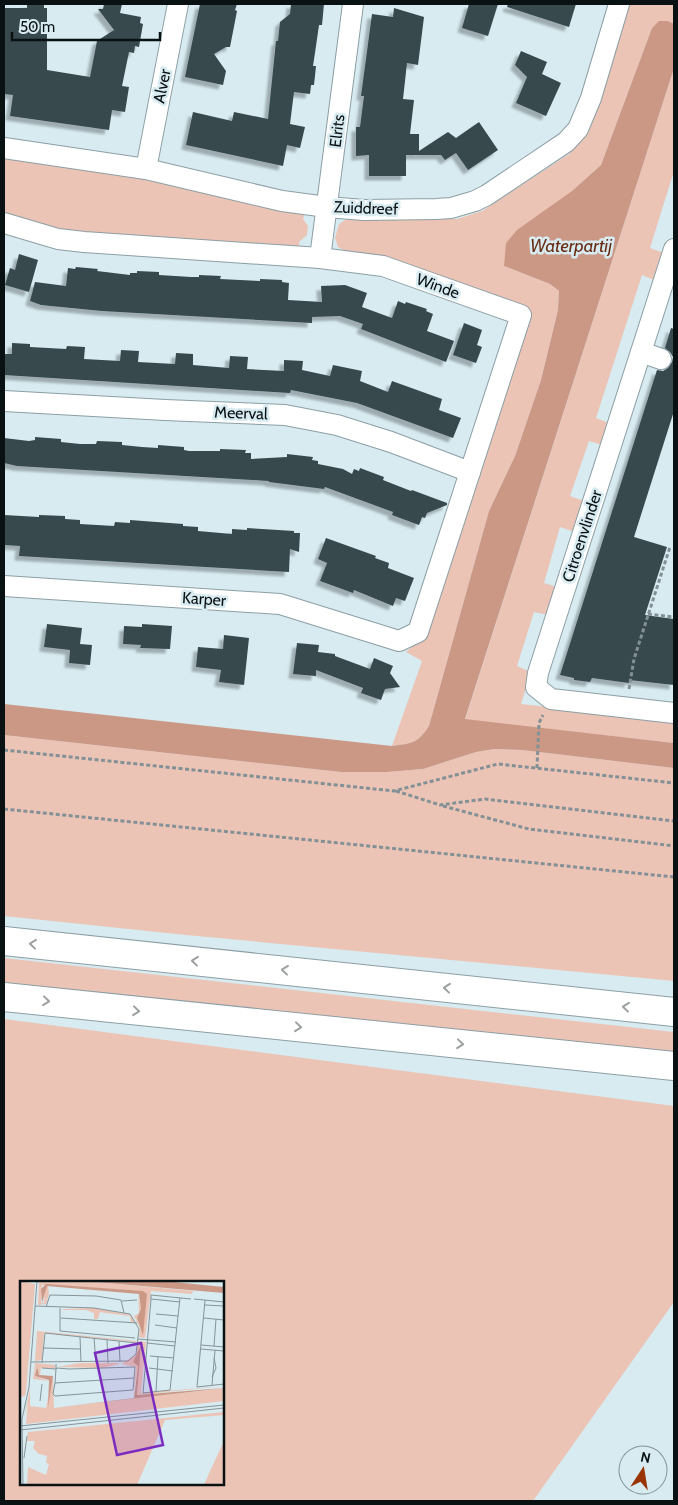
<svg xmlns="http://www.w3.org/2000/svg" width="678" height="1505" font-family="Cabin,sans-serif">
  <defs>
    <filter id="shadow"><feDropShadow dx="-4.5" dy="4.5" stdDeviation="1" flood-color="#0004"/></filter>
  </defs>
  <rect width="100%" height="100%" fill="#d7ebf1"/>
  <g fill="#ecc4b6" fill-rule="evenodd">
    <path d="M630,4H674V24L668,21L652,28L601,165L572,191L504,266L550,284L559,291L558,310L541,380L515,456L489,511L429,726C417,744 412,743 392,746L422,661L406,652L427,634L530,312L349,253L338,247L335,238L339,224L350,217L457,219L482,211L569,154L588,133L600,103Z"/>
    <polygon points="674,68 674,171 650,248 664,253 654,280 642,275 596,418 609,423 602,445 589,441 570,496 584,501 575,532 560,527 544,583 557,587 548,615 534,612 517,666 531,672 521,704 674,721 674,743 465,720"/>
    <polygon points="4,156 145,178 305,213 303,219 308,226 307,235 299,242 300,248 59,230 4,214"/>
    <polygon points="4,735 341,772 387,772 423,769 476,752 494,749 522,750 674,768 674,981 186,935 4,916"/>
    <polygon points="4,958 674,1032 674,1055 4,985"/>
    <path d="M4,1019L674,1106V1302L533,1501H4ZM21,1282H222V1484H21Z"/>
  </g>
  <path fill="#cc9886" d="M659,21H668L674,24V68L465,719L674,743V768L522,750L494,749L476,752L423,769L387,772H341L4,735V704L392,746C412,743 417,744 429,726L489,511L515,456L541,380L558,310L559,291L550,284L504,266L506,243L517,230L572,191L601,165L652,28Z"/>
  <g fill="#38494e" filter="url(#shadow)">
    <polygon points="27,4 44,4 44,8 47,8 47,70 90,77 97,41 114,30 98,9 103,9 104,4 122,4 120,13 141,17 140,23 143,24 139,47 135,46 134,53 129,52 122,86 129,87 125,112 112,110 109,130 10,116 13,95 4,94 4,8 27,8"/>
    <polygon points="200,4 237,4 235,10 237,11 230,47 226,47 214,54 226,71 223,85 185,77"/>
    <polygon points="291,4 324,4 322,25 319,25 316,46 313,66 316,66 314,85 311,85 310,94 294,92 290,124 305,127 300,148 287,145 283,166 186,145 193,112 232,121 234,112 268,119 276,41 278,41 280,22 290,14"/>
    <polygon points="469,4 498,4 488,36 462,28"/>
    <polygon points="508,4 576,4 569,27 507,7"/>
    <polygon points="394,8 424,17 418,65 407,63 403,99 414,100 410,134 419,134 419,151 448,132 456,138 479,122 498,150 468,170 456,153 445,160 441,155 406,155 406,176 369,176 369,155 356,156 356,127 360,127 364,96 361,96 372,14 393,17"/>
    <polygon points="521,51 547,62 542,74 561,83 546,116 516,103 527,77 515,65"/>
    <polygon points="19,254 38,260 29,292 5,285 10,268 15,270"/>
    <polygon points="76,267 98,269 97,271 130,275 130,273 137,273 137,271 159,272 159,275 191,277 199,277 199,275 221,276 220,279 260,281 260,279 282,280 282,282 289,283 288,300 322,302 321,286 345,285 367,293 362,307 392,318 398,301 405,304 406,302 427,309 426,311 433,314 427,331 454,341 446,362 361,329 363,324 340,316 312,317 312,323 102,311 41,305 30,301 35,282 66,286 68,268 75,269"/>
    <polygon points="464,323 482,330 477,345 482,347 476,363 453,355"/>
    <polygon points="671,328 674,329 674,411 634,537 667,547 645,615 674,619 674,685 629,680 629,683 592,678 590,682 574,680 574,678 560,675 657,370 663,371 668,368 672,362 673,357 670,352 665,348"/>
    <polygon points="12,343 30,344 30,347 66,349 67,346 85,347 84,359 120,361 121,350 139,351 138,362 175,364 176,353 193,354 193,365 229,368 230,356 248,357 247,369 284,371 284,360 303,361 302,370 330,376 333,365 362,371 360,381 388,392 392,381 442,399 439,410 461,418 453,438 357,403 291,390 290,393 4,375 4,354 12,354"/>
    <polygon points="35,437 61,439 61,442 80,444 96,444 97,441 122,442 122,445 142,447 158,448 158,445 184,447 184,450 189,451 220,451 220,449 246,450 245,453 251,453 251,459 287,457 287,454 313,457 312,460 318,461 318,464 343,469 352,474 354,469 359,471 360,468 384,477 383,480 411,491 412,490 447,503 447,505 427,513 425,518 422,517 419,525 392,515 393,512 325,487 324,489 269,482 269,481 17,466 4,463 4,438 29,441 35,440"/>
    <polygon points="4,515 39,517 39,515 65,516 65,519 80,520 80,524 114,526 115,522 130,523 130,520 183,524 183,526 198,527 198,531 232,534 232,529 247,530 247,528 294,531 294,533 300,533 299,552 290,549 289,572 19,556 20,546 4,545"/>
    <polygon points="326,538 376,556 375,558 389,563 388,568 414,578 405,601 396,598 393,606 354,590 353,593 320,581 327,563 318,559"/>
    <polygon points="47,624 82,628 80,644 92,645 90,665 69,663 70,650 44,647"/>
    <polygon points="142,624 172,626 170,649 140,648 141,645 123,644 124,626 142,627"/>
    <polygon points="224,635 249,638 244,685 219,682 221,670 196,667 198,647 223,649"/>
    <polygon points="297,643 319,645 318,652 335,654 335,656 370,669 374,658 393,666 390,673 400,687 385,689 381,700 361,693 363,688 316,670 316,676 293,674"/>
  </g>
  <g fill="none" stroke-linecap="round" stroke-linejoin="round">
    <g stroke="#8c9fa4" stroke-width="22">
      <g id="minor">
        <polyline points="4,148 146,169 282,201 327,207 364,210 436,209 451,208 475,201 487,195 566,142 578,129 591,98 619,4"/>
        <polyline points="146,169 178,4"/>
        <polyline points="4,223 58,239 84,242 320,258 383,266 521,315 418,632 399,641 280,604 4,586"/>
        <polyline points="674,249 538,673 536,687 551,699 674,713"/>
        <polyline points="320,258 353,4"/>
        <polyline points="641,352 661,359"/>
        <polyline points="4,401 165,410 285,415 337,425 391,442 470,472"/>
      </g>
    </g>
    <g stroke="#8c9fa4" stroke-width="30">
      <g id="highway">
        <polyline points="4,941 674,1012"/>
        <polyline points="4,997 674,1066"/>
      </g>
    </g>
    <g stroke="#839196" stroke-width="3" stroke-dasharray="4 2.5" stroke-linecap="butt">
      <polyline points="648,614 674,617"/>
      <polyline points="629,689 634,659 670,547"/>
      <polyline points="4,750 394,791 498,764 674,783"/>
      <polyline points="537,768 539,723 543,715"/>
      <polyline points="396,791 440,805 485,799 674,821"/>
      <polyline points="443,806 529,829 674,846"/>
      <polyline points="4,809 674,877"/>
    </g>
    <use href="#minor" stroke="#fff" stroke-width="20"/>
    <use href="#highway" stroke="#fff" stroke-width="28"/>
  </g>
  <defs><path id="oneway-chevron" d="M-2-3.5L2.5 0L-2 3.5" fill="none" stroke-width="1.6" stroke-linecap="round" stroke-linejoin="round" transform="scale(1.25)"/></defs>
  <g stroke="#9da0a1">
    <use href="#oneway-chevron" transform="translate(33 944) rotate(-174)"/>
    <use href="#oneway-chevron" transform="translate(195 961) rotate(-174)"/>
    <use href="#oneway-chevron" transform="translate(285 970) rotate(-174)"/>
    <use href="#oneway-chevron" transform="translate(447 988) rotate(-174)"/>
    <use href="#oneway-chevron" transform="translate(46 1001) rotate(6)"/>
    <use href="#oneway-chevron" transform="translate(626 1007) rotate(-174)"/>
    <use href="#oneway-chevron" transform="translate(136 1011) rotate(6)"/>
    <use href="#oneway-chevron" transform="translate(298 1027) rotate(6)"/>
    <use href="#oneway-chevron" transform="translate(460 1044) rotate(6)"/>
  </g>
  <g text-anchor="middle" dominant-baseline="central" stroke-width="5" stroke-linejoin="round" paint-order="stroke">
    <g font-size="16" fill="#0a1113" stroke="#d7ebf1">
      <text transform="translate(162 86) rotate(-79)">Alver</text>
      <text transform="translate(337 131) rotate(-83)">Elrits</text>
      <text transform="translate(366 208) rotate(2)">Zuiddreef</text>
      <text transform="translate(438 286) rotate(20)">Winde</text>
      <text transform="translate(241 413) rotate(2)">Meerval</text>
      <text transform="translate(582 536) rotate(-72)">Citroenvlinder</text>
      <text transform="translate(204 599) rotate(4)">Karper</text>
    </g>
    <g font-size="18" font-style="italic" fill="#6a2b12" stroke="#d7ebf1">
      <text x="571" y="246">Waterpartij</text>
    </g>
  </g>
  <g transform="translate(20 1281)">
    <rect width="204" height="204" fill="#d7ebf1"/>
    <path d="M0,0L15,3L6,111L5,115L0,116ZM19,0H64L173,10L172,13L131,10L125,57L119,56L120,47L114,35L119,32L118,12L121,28L117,37L121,48L123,10L22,4L21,22H24L25,5H28L29,13L26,23L18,24ZM74,27L111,34L115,41H111L110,35L86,32L80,31L78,38H74V32L66,29H43L42,35L43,28ZM17,50L116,60V61L24,52L22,79L15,80ZM118,60L126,61L121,112L204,105L117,114L120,65L118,75L113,81L118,85L113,117L116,86L101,83L116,74ZM15,82L35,84V87H21L20,94L16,85L15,95L29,100L13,98ZM60,82H99V83L83,87L37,86ZM33,95L34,127L204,107V120L6,143L8,122L4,137L10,107V125L26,127ZM204,131V134L145,139L117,204H7L8,186L26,194L29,183L26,182L27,175L19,173L13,167L15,160H7L8,151ZM204,160V204H184L191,188Z" fill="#ecc4b6"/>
    <path d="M64,0H144L204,6V12ZM26,3L123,10L127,13L123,54L117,37L121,28L119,13L27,5L22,22L21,8ZM121,64L117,114L204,107L33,127L114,117L118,85L113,81ZM17,85L19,94L33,95L28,126L29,99L15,95Z" fill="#cc9886"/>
    <path fill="none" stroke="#859498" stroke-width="1" d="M131,18V14L171,18M174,18L204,21M185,19L177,106L204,103M102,20L117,19M160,21L131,18L123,112L150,109L160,17M185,24L204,25M26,26L30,14L76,15L101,19L104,32M40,27V50L115,57M136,33L158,35M41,37L117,42M184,37L204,39M135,44L157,47M60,56L61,81M74,57L76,82M118,58L156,61M87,59L88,82M99,60L100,81M127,62L155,65M181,64L204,66M194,65L196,38M23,67L60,68M181,68L204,70M130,75L154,77M11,81L108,80L116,73L119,48L110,33L74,27L15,25M22,82L25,52L117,62M22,87L36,88L37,87L49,88L115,86L113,109L35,115L33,113L35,102L36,88V83M129,87L153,90M192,96L196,87L194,77M35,102L114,97M192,104L195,69M136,110L138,76M20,120L22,103M0,145L204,124M0,149L204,127M4,177L7,155M3,204L2,138L9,106L17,0"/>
    <path fill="#7b2cbf" fill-opacity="0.15" stroke="#7b2cbf" stroke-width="2.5" d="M121,62L143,164L97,174L75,72Z"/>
    <rect width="204" height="204" fill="none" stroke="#0a1113" stroke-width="2.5"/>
  </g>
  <rect width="678" height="1505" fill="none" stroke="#0a1113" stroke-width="10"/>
  <g transform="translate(643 1470) rotate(12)"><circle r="24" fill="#d7ebf1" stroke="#859498"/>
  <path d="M0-4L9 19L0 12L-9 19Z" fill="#993403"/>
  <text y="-8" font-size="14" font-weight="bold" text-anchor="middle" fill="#0a1113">N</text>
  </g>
  <path d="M12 32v8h148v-8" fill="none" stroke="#0a1113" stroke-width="2.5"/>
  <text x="20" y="32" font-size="15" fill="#0a1113" stroke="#d7ebf1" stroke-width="4" paint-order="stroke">50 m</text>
</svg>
